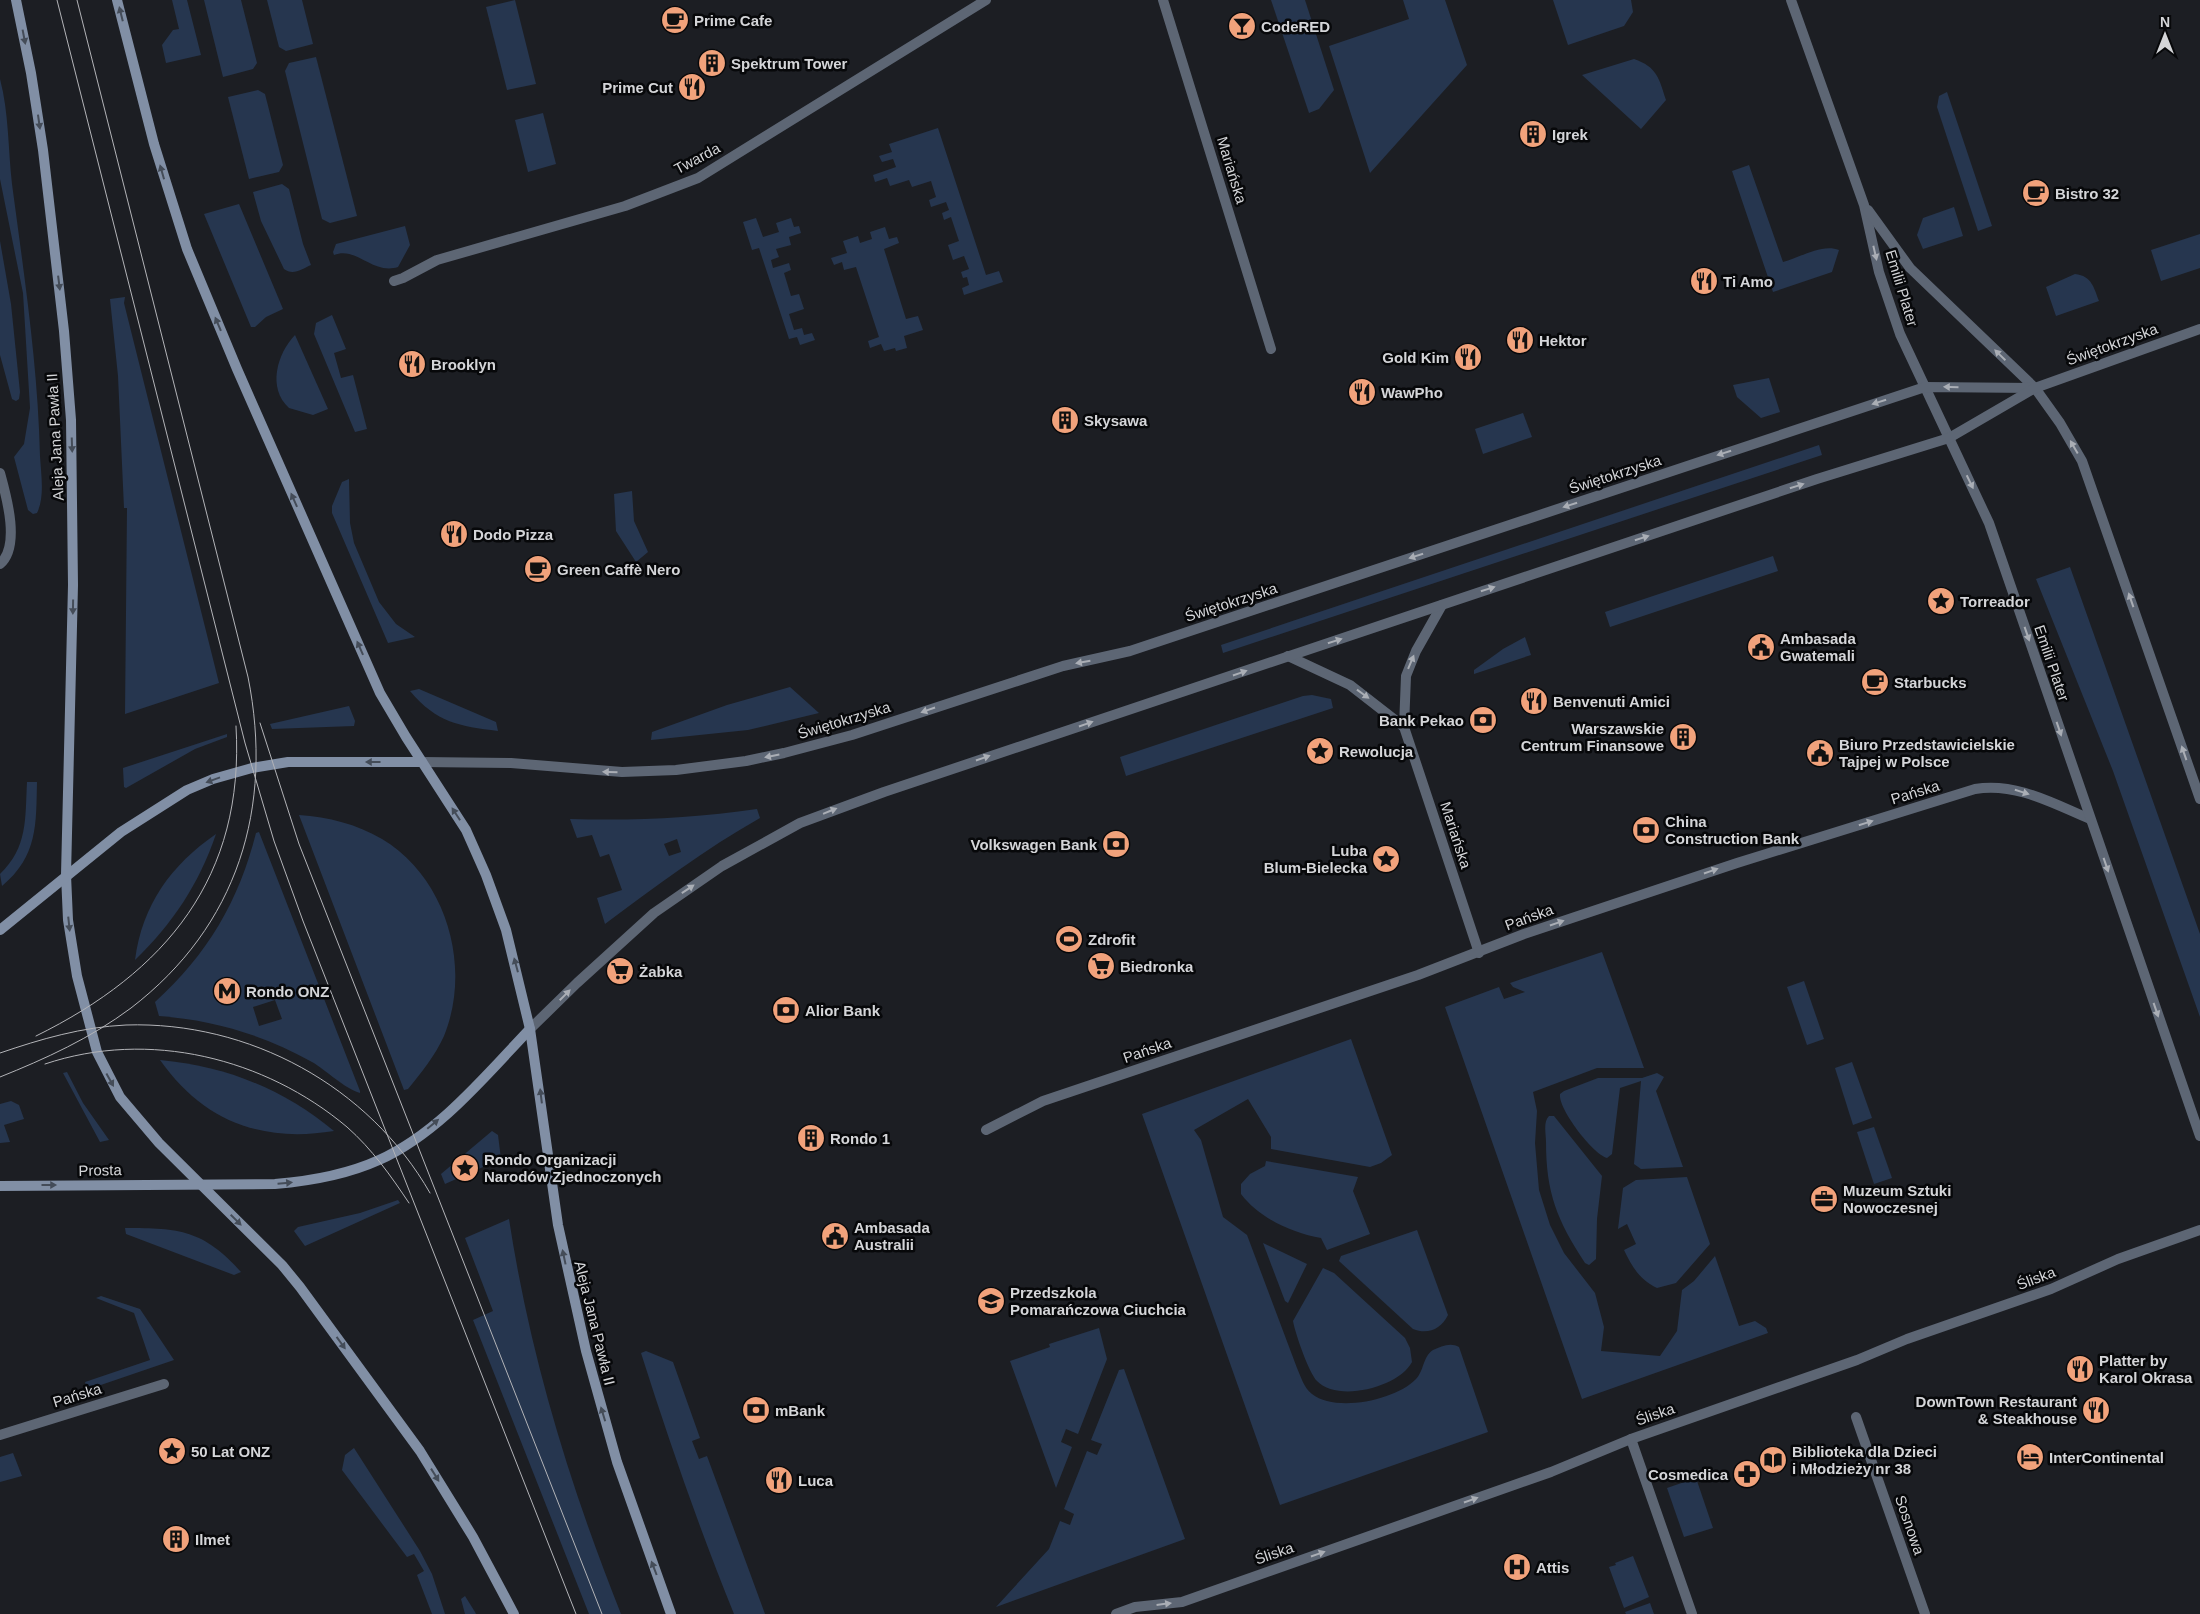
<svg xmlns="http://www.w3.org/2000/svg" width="2200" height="1614" font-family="Arial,sans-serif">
  <rect width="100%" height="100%" fill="#1c1e23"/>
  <g fill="#26364f" fill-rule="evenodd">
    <polygon points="172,0 187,0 201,55 166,63 162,45 173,30 179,29"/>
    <polygon points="204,0 241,0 257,63 253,69 223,77"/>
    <polygon points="267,0 302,0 313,44 286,51 279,47"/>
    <polygon points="515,0 536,84 507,90 486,7"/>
    <polygon points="1271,0 1305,0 1334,90 1319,109 1309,113"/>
    <polygon points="1403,0 1445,0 1467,65 1370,173 1329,46 1409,19"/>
    <polygon points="1553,0 1631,0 1633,12 1624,26 1568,45"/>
    <polygon points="316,57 357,216 330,223 322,219 285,71 289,63"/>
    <path d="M1634,59C1657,67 1659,78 1666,100L1641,129L1582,75Z"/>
    <path d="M0,79C9,113 8,149 12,184C24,275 38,365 40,456C41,474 45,497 37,513L33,514L28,510L14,457L24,444L30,408L23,293L0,179Z"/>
    <polygon points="258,90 265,94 283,165 279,172 249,179 228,97"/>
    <polygon points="1947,92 1992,226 1978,231 1937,107 1939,96"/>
    <polygon points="543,113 556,164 528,172 515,120"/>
    <polygon points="938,128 986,275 999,271 1003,282 964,295 962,288 969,285 967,277 963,278 961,272 969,269 964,256 953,260 948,245 959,241 951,217 944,220 942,213 949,210 946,202 931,207 929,200 936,197 931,181 912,187 909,180 890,186 887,178 875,182 873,175 896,167 893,159 882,162 879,156 892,152 889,144"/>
    <path d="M1749,165L1783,262C1799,258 1822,243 1839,250L1832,272L1773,292L1732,171Z"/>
    <path d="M282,184L289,189L303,244L311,265C302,269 293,276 284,269L261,221L253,192Z"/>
    <polygon points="239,204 283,309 266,317 255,327 251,327 204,214"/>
    <polygon points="1954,207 1963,236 1923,249 1917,235 1923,218"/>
    <polygon points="756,218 763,237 779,232 776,223 791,218 794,227 799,226 801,233 789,237 791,245 776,249 779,257 771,260 773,268 789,263 791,270 784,273 791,296 799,294 804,309 789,314 794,330 802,328 804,335 812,333 815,340 800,345 797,337 789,339 759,248 752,250 743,222"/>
    <path d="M405,226L410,245L398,267C372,275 357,246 334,255L333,252L336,244Z"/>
    <polygon points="885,227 889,239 897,237 899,243 884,249 906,319 918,316 923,330 904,336 907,348 896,351 895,348 884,351 881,344 870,348 868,341 879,337 856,267 844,270 842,262 834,265 831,258 847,253 843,241 858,236 860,243 872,239 870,232"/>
    <polygon points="2200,234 2200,268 2161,281 2151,250"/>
    <polygon points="0,241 11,304 20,392 19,399 16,401 12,399 0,355"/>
    <path d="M2075,274C2092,276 2094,288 2099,301L2056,316L2046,287Z"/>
    <polygon points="125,297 124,303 219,683 125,714 127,508 124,508 118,376 110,299"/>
    <polygon points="332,315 346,349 334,353 341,378 353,375 367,429 355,432 314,334 316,323"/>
    <path d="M295,335L328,409L313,415L289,408C267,388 277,354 295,335Z"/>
    <polygon points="1769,378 1780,412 1761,418 1737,397 1733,385"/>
    <polygon points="1523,413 1532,437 1483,454 1475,429"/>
    <polygon points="1819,445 1822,455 1223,653 1221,645"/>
    <polygon points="349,479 350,523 354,543 379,602 396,624 415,637 388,643 332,513 332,506 342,482"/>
    <polygon points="632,491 634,521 648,552 636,562 616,531 614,494"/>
    <polygon points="1773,556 1778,571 1610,627 1605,612"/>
    <polygon points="2070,567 2200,934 2200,1017 2113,771 2036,579"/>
    <polygon points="1525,637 1531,655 1474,674 1474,670 1503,649"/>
    <polygon points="790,687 819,713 748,730 651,740 652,732 727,705"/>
    <path d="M419,689L496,722L498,731C459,726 437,723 410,691Z"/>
    <polygon points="1312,695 1331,699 1333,708 1126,776 1120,757 1303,696"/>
    <polygon points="349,706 355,721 354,726 272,729 270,724"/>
    <polygon points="227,734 227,737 195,749 126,788 124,787 123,768"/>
    <path d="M27,782H37C36,824 38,856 2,886L0,874C28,847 25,819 27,782Z"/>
    <path d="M757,809L760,818C705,849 656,886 605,924L597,898L622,890L609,854L600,857L592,835L577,838L570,819C633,821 695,818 757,809ZM677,839L681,852L669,856L664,844Z"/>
    <path d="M299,815C329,817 356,824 382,839C447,878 472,967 444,1036C435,1056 421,1073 408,1089L404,1090Z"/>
    <path d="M259,832L360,1091V1093C345,1089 326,1070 312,1062C264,1035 213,1020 159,1016L155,1002C207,955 239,901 256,833ZM275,1000L282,1019L259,1026L253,1007Z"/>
    <path d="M216,834C199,884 173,923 135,960C142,905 171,865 216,834Z"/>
    <polygon points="1602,952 1644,1068 1597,1068 1533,1092 1537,1111 1535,1143 1539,1190 1550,1225 1564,1253 1595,1293 1604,1327 1601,1351 1660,1356 1677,1331 1682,1290 1694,1281 1715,1256 1739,1326 1755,1321 1766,1328 1768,1333 1582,1399 1445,1007 1499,987 1504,999 1525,992 1513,987 1510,983"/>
    <polygon points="1804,981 1824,1039 1807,1045 1787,987"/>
    <path d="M1351,1039L1392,1155L1381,1163L1370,1167L1271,1149V1137L1248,1099L1194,1130L1201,1140L1223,1217L1247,1235L1297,1368C1301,1377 1304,1388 1312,1394C1336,1413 1396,1400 1416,1379C1424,1371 1423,1356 1433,1350C1441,1346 1451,1342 1459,1347L1488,1432L1280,1505L1142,1114Z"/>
    <path d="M160,1060C226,1066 283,1089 334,1131C261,1143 203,1121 160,1060Z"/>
    <polygon points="1852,1062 1872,1118 1853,1125 1835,1068"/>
    <polygon points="67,1072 83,1103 109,1140 100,1142 63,1073"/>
    <path d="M1657,1073L1664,1077L1656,1091L1683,1167L1641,1169L1634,1164L1641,1081L1620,1088L1612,1154L1607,1158C1593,1154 1558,1109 1560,1094L1564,1091L1598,1078H1642Z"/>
    <polygon points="11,1101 19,1105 24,1119 4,1125 10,1142 0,1143 0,1104"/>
    <path d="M1549,1116H1554L1602,1176L1597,1219L1596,1259L1589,1265L1585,1263C1557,1220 1546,1193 1546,1142C1546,1133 1543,1122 1549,1116Z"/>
    <polygon points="1874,1127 1892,1178 1874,1184 1857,1132"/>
    <polygon points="492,1131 498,1135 501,1159 445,1184 441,1174"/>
    <path d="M1266,1161L1358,1177L1353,1191L1370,1234L1327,1250L1321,1238C1292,1233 1259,1218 1241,1194V1184L1250,1174L1265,1166Z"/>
    <path d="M1687,1177L1710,1244L1676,1283L1657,1288C1640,1280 1632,1267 1624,1250L1636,1244L1627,1224L1618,1229L1623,1188L1636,1180Z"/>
    <polygon points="398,1200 400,1203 305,1246 294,1231 298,1227 360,1213"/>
    <path d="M509,1219C530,1356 570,1486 621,1614H589L473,1320L493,1311L465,1238Z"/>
    <path d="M125,1228C180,1228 203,1230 241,1272L234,1275L126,1234Z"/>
    <path d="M1417,1230L1448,1315C1441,1329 1428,1335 1413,1329L1339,1261L1341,1256Z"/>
    <polygon points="1263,1243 1307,1264 1288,1303 1285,1301"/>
    <path d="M1323,1268L1334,1273L1405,1338L1410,1348L1412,1362C1399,1387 1338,1403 1317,1381C1309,1373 1295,1333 1293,1321Z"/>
    <polygon points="101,1296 140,1309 174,1360 92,1388 86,1385 85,1382 150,1360 134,1313 96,1298"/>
    <polygon points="1099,1328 1107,1359 1078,1434 1066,1429 1061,1442 1072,1447 1056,1488 1010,1361 1050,1347 1049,1344"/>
    <path d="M646,1351L673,1362L700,1438L692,1441L699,1459L707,1456L765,1614H734C699,1528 669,1441 641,1353Z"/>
    <polygon points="1124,1369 1185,1539 996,1607 1049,1549 1060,1521 1070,1525 1074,1514 1064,1509 1087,1451 1097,1455 1102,1444 1091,1440 1119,1370"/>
    <polygon points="354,1448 420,1551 432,1574 445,1614 432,1614 417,1575 424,1571 414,1554 407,1557 342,1470 345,1455"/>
    <polygon points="13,1453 22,1476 0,1482 0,1457"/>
    <polygon points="1696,1478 1713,1528 1684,1537 1667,1488"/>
    <polygon points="1633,1556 1649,1597 1624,1608 1609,1567 1616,1565 1615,1563"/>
    <polygon points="465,1596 475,1612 476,1614 465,1614 461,1599"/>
    <polygon points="1650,1603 1654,1614 1626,1614 1625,1612"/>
  </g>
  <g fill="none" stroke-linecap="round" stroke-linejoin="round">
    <g stroke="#5d6674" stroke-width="10">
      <polyline points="1163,0 1271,349"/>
      <polyline points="1791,0 1864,205 1879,272 1900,334 1949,438"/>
      <polyline points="1868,210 1910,268 2035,388"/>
      <polyline points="394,281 403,278 437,260 625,206 698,178 986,0"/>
      <path d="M0,473C6,495 21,546 0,564"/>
      <polyline points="1442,605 1416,651 1406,676 1404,727 1479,953"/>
      <polyline points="1288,656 1350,685 1404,727"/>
      <path d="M986,1130L1043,1101L1418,975L1524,934L1737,863L1975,789C2016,782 2054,804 2090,819"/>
      <polyline points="1856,1417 1925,1614"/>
      <polyline points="0,1435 164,1384"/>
      <polyline points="1631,1439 1692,1614"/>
      <polyline points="1116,1614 1135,1607 1182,1602 1551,1472 1631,1439 1857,1360 1907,1339 2051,1289 2118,1259 2200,1230"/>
    </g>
    <g stroke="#5d6674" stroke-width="10">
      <polyline points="2035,388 2060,423 2082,461 2200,799"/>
      <polyline points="1949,438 1989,523 2200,1136"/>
      <polyline points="422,762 511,763 622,772 676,770 746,761 784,753 852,735 1063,666 1130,651 1925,387 2033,388"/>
      <polyline points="530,1029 577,983 654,913 722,866 800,823 884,792 1817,479 1949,438 2035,388 2200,329"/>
    </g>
    <g stroke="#818fa5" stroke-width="10">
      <polyline points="16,0 31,73 43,150 64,331 71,420 73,585 66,875 68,920 77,976 97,1052 120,1097 159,1143 282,1265 300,1287 420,1451 473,1537 514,1614"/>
      <polyline points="117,0 154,144 187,249 237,369 380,693 406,737 466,830 486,875 506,930 530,1029 558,1225 586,1351 617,1462 671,1614"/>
      <polyline points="0,930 121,832 187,790 213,779 252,768 288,762 422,762"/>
      <path d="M0,1186L275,1184C311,1181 346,1175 379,1160C439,1133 485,1076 530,1029"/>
    </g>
    <g stroke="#b3b4b8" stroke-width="1">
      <polyline points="57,0 245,743 274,841 303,921 576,1614"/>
      <polyline points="260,723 299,844 602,1614"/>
      <path d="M36,1036C166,972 245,877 236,726"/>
      <path d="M0,1053C41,1039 82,1027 126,1025C249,1021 369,1086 430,1193"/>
      <path d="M45,1064C149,1029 265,1058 347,1127C372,1149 391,1176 409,1203"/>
      <path d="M0,1077C45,1059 91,1038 131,1008C238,926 274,807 248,677L77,0"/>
    </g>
  </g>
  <defs><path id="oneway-solid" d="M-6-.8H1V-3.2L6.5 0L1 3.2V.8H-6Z" transform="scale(1.25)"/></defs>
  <g fill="#444c58">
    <use href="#oneway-solid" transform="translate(121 14) rotate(-104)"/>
    <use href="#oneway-solid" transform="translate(24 37) rotate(79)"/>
    <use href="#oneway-solid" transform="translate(39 122) rotate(82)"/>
    <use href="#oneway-solid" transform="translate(162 172) rotate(-106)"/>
    <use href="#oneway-solid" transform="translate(59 283) rotate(83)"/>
    <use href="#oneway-solid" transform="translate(218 324) rotate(-113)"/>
    <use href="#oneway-solid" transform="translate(72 445) rotate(88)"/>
    <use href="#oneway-solid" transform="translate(294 500) rotate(-114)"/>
    <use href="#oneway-solid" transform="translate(73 607) rotate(91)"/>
    <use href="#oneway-solid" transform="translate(360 648) rotate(-114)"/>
    <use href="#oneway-solid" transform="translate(373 762) rotate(-180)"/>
    <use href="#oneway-solid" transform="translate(213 780) rotate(160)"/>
    <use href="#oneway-solid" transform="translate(456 814) rotate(-123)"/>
    <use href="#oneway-solid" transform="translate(69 924) rotate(84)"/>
    <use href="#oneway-solid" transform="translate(516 965) rotate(-105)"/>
    <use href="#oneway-solid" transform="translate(110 1080) rotate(61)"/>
    <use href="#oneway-solid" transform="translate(541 1096) rotate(-97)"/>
    <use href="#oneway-solid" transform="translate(433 1124) rotate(-40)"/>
    <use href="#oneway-solid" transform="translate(285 1183) rotate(-5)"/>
    <use href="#oneway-solid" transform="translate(49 1185)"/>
    <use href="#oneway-solid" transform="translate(236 1220) rotate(45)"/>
    <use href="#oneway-solid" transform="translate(564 1257) rotate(-102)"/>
    <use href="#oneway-solid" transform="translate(341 1343) rotate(54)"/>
    <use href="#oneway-solid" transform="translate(603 1414) rotate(-107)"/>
    <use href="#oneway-solid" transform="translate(435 1475) rotate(58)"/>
    <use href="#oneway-solid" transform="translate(654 1568) rotate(-111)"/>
  </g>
  <g fill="#aaaeb5">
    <use href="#oneway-solid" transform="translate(1875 253) rotate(77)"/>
    <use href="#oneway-solid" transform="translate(2000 355) rotate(-136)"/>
    <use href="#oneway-solid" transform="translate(1951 387) rotate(-179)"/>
    <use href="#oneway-solid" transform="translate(1879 402) rotate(162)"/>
    <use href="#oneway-solid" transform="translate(2074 447) rotate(-120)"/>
    <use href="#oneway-solid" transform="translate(1724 453) rotate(162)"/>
    <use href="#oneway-solid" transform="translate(1970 482) rotate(64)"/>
    <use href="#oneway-solid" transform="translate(1797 486) rotate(-18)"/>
    <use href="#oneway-solid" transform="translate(1570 505) rotate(162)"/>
    <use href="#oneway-solid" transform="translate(1642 538) rotate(-18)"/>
    <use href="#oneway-solid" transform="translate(1416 556) rotate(162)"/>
    <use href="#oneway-solid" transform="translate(1488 589) rotate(-18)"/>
    <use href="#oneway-solid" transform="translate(2131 600) rotate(-109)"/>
    <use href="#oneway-solid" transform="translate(2027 634) rotate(71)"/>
    <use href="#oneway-solid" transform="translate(1335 641) rotate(-18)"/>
    <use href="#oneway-solid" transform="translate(1083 662) rotate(170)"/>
    <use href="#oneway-solid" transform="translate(1411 662) rotate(-67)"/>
    <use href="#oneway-solid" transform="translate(1240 673) rotate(-19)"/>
    <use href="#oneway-solid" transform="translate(1363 694) rotate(36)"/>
    <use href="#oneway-solid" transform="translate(928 710) rotate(161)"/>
    <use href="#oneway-solid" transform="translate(1086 724) rotate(-19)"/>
    <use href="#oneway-solid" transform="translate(2059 729) rotate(71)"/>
    <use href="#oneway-solid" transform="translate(2184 753) rotate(-109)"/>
    <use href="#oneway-solid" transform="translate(772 756) rotate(169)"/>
    <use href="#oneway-solid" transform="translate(983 758) rotate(-19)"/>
    <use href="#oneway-solid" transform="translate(610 772) rotate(-178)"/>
    <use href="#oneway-solid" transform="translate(2022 792) rotate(17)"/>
    <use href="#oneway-solid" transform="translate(830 811) rotate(-22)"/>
    <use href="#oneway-solid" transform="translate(1866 823) rotate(-17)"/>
    <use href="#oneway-solid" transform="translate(2106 865) rotate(71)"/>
    <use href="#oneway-solid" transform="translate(1711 871) rotate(-19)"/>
    <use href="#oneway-solid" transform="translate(688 889) rotate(-34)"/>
    <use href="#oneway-solid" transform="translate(1557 923) rotate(-19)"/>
    <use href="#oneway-solid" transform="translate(565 995) rotate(-45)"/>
    <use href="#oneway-solid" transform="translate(2156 1010) rotate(71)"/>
    <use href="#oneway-solid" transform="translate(1471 1500) rotate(-19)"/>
    <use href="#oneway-solid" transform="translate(1318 1554) rotate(-19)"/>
    <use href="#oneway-solid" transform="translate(1164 1604) rotate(-7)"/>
  </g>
  <defs>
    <g id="cafe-disc" transform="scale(1.4375)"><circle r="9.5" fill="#f1a27b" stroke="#07080a"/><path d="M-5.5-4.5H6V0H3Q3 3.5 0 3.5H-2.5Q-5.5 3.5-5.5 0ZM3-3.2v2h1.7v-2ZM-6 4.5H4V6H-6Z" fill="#111"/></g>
    <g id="bar-disc" transform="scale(1.4375)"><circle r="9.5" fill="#f1a27b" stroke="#07080a"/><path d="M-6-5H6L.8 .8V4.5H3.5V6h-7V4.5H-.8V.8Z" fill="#111"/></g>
    <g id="building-disc" transform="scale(1.4375)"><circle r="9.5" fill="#f1a27b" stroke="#07080a"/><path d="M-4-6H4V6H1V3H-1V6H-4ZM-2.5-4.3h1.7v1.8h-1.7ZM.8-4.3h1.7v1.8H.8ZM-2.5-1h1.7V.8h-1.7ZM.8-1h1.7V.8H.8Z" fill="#111"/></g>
    <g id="restaurant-disc" transform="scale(1.4375)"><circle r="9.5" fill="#f1a27b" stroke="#07080a"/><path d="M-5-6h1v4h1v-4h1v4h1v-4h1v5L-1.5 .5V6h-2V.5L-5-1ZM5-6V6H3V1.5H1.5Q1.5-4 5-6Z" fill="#111"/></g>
    <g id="sight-disc" transform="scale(1.4375)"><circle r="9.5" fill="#f1a27b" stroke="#07080a"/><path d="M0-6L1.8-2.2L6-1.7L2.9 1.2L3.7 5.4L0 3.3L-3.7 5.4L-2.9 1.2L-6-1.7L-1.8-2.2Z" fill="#111"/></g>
    <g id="civic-disc" transform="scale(1.4375)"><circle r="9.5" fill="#f1a27b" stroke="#07080a"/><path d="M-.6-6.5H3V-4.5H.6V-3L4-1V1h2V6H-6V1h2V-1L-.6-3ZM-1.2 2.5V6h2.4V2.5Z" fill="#111"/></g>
    <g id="bank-disc" transform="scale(1.4375)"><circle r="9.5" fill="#f1a27b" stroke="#07080a"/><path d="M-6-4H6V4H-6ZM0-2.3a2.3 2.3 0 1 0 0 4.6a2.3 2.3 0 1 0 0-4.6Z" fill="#111"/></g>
    <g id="stadium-disc" transform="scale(1.4375)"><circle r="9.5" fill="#f1a27b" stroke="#07080a"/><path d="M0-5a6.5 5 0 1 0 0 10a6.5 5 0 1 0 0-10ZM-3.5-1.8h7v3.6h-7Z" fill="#111"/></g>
    <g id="supermarket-disc" transform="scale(1.4375)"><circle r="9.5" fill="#f1a27b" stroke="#07080a"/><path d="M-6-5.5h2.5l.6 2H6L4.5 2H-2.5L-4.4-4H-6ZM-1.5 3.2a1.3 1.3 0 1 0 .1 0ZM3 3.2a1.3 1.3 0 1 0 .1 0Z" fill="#111"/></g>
    <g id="metro-disc" transform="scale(1.4375)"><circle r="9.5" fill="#f1a27b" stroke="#07080a"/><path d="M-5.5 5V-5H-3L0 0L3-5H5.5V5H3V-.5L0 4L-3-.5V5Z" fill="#111"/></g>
    <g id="office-disc" transform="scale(1.4375)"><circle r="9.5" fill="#f1a27b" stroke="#07080a"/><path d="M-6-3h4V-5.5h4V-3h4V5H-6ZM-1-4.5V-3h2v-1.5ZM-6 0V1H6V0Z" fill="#111"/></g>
    <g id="school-disc" transform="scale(1.4375)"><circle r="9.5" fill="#f1a27b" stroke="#07080a"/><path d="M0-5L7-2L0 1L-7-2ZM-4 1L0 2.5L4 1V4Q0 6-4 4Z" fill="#111"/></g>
    <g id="hotel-disc" transform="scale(1.4375)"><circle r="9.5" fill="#f1a27b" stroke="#07080a"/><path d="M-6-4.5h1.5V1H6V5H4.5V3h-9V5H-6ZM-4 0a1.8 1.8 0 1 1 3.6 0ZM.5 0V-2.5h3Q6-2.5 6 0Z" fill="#111"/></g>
    <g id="library-disc" transform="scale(1.4375)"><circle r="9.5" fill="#f1a27b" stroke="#07080a"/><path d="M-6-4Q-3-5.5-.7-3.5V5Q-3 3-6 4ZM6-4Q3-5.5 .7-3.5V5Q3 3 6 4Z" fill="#111"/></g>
    <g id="pharmacy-disc" transform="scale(1.4375)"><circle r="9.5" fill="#f1a27b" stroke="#07080a"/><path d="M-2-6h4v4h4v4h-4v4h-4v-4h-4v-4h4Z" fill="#111"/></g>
    <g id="hospital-disc" transform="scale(1.4375)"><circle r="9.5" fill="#f1a27b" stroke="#07080a"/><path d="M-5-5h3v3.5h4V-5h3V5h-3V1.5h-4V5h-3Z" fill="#111"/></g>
  </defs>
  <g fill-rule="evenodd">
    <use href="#cafe-disc" x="675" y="20"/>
    <use href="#bar-disc" x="1242" y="26"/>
    <use href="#building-disc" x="712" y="63"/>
    <use href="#restaurant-disc" x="692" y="87"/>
    <use href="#building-disc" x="1533" y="134"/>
    <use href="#cafe-disc" x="2036" y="193"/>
    <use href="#restaurant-disc" x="1704" y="281"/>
    <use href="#restaurant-disc" x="1520" y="340"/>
    <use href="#restaurant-disc" x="1468" y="357"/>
    <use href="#restaurant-disc" x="412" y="364"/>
    <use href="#restaurant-disc" x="1362" y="392"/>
    <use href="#building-disc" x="1065" y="420"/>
    <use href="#restaurant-disc" x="454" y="534"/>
    <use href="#cafe-disc" x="538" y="569"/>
    <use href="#sight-disc" x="1941" y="601"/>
    <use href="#civic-disc" x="1761" y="647"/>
    <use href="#cafe-disc" x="1875" y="682"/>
    <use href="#restaurant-disc" x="1534" y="701"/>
    <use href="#bank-disc" x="1483" y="720"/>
    <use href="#building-disc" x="1683" y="737"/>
    <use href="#sight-disc" x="1320" y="751"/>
    <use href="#civic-disc" x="1820" y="753"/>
    <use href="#bank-disc" x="1646" y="830"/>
    <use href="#bank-disc" x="1116" y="844"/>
    <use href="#sight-disc" x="1386" y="859"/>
    <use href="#stadium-disc" x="1069" y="939"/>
    <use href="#supermarket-disc" x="1101" y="966"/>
    <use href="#supermarket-disc" x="620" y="971"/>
    <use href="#metro-disc" x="227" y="991"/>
    <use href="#bank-disc" x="786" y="1010"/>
    <use href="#building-disc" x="811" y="1138"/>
    <use href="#sight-disc" x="465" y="1168"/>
    <use href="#office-disc" x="1824" y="1199"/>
    <use href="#civic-disc" x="835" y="1236"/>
    <use href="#school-disc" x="991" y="1301"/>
    <use href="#restaurant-disc" x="2080" y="1369"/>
    <use href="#bank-disc" x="756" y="1410"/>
    <use href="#restaurant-disc" x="2096" y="1410"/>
    <use href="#sight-disc" x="172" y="1451"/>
    <use href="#hotel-disc" x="2030" y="1457"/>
    <use href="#library-disc" x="1773" y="1460"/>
    <use href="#pharmacy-disc" x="1747" y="1474"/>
    <use href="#restaurant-disc" x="779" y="1480"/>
    <use href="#building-disc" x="176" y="1539"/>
    <use href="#hospital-disc" x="1517" y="1567"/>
  </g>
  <g text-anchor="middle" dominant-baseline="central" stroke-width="5" stroke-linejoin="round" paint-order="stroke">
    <g font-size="15" font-weight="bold" fill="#d4d5d8" stroke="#07080a" text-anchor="start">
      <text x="694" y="20">Prime Cafe</text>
      <text x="1261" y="26">CodeRED</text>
      <text x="731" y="63">Spektrum Tower</text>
      <text x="673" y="87" text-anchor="end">Prime Cut</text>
      <text x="1552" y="134">Igrek</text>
      <text x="2055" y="193">Bistro 32</text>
      <text x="1723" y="281">Ti Amo</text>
      <text x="1539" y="340">Hektor</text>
      <text x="1449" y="357" text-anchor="end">Gold Kim</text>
      <text x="431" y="364">Brooklyn</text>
      <text x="1381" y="392">WawPho</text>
      <text x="1084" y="420">Skysawa</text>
      <text x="473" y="534">Dodo Pizza</text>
      <text x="557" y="569">Green Caffè Nero</text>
      <text x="1960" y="601">Torreador</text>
      <text x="1780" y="638">Ambasada<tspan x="1780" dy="17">Gwatemali</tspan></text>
      <text x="1894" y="682">Starbucks</text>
      <text x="1553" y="701">Benvenuti Amici</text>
      <text x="1464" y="720" text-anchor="end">Bank Pekao</text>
      <text x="1664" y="728" text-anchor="end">Warszawskie<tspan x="1664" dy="17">Centrum Finansowe</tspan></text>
      <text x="1839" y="744">Biuro Przedstawicielskie<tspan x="1839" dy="17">Tajpej w Polsce</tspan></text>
      <text x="1339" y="751">Rewolucja</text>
      <text x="1665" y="821">China<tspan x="1665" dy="17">Construction Bank</tspan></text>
      <text x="1097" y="844" text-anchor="end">Volkswagen Bank</text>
      <text x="1367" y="850" text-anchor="end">Luba<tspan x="1367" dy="17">Blum-Bielecka</tspan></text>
      <text x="1088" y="939">Zdrofit</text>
      <text x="1120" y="966">Biedronka</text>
      <text x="639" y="971">Żabka</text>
      <text x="246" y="991">Rondo ONZ</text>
      <text x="805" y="1010">Alior Bank</text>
      <text x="830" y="1138">Rondo 1</text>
      <text x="484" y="1159">Rondo Organizacji<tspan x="484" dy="17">Narodów Zjednoczonych</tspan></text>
      <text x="1843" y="1190">Muzeum Sztuki<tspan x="1843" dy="17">Nowoczesnej</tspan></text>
      <text x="854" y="1227">Ambasada<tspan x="854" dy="17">Australii</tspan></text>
      <text x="1010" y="1292">Przedszkola<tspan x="1010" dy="17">Pomarańczowa Ciuchcia</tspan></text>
      <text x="2099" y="1360">Platter by<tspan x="2099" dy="17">Karol Okrasa</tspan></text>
      <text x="2077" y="1401" text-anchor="end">DownTown Restaurant<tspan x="2077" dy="17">&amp; Steakhouse</tspan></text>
      <text x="775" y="1410">mBank</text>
      <text x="191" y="1451">50 Lat ONZ</text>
      <text x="1792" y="1451">Biblioteka dla Dzieci<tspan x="1792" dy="17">i Młodzieży nr 38</tspan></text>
      <text x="2049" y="1457">InterContinental</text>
      <text x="1728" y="1474" text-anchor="end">Cosmedica</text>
      <text x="798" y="1480">Luca</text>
      <text x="195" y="1539">Ilmet</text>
      <text x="1536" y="1567">Attis</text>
    </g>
    <g font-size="15" fill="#d4d5d8" stroke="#07080a">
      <text transform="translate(697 158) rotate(-28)">Twarda</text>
      <text transform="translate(1232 170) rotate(73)">Mariańska</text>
      <text transform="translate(1902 288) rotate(73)">Emilii Plater</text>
      <text transform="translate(2112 344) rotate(-20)">Świętokrzyska</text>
      <text transform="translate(55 437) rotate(-93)">Aleja Jana Pawła II</text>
      <text transform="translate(1615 474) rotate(-18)">Świętokrzyska</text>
      <text transform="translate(1231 602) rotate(-18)">Świętokrzyska</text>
      <text transform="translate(2052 663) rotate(71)">Emilii Plater</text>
      <text transform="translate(844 720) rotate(-17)">Świętokrzyska</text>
      <text transform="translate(1915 792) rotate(-17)">Pańska</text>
      <text transform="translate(1456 835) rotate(72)">Mariańska</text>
      <text transform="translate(1529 917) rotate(-20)">Pańska</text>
      <text transform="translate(1147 1050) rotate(-19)">Pańska</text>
      <text transform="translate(100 1170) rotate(-1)">Prosta</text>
      <text transform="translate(2036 1278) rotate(-21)">Śliska</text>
      <text transform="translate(595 1323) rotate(76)">Aleja Jana Pawła II</text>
      <text transform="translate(77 1395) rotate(-17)">Pańska</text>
      <text transform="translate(1655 1414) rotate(-19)">Śliska</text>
      <text transform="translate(1910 1525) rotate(71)">Sosnowa</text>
      <text transform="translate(1274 1553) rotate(-19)">Śliska</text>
    </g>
  </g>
  <g transform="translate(2165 35)" stroke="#07080a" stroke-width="4" paint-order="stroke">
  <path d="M0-4L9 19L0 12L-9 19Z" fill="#d4d5d8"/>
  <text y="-8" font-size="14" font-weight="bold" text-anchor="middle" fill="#d4d5d8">N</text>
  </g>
</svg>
